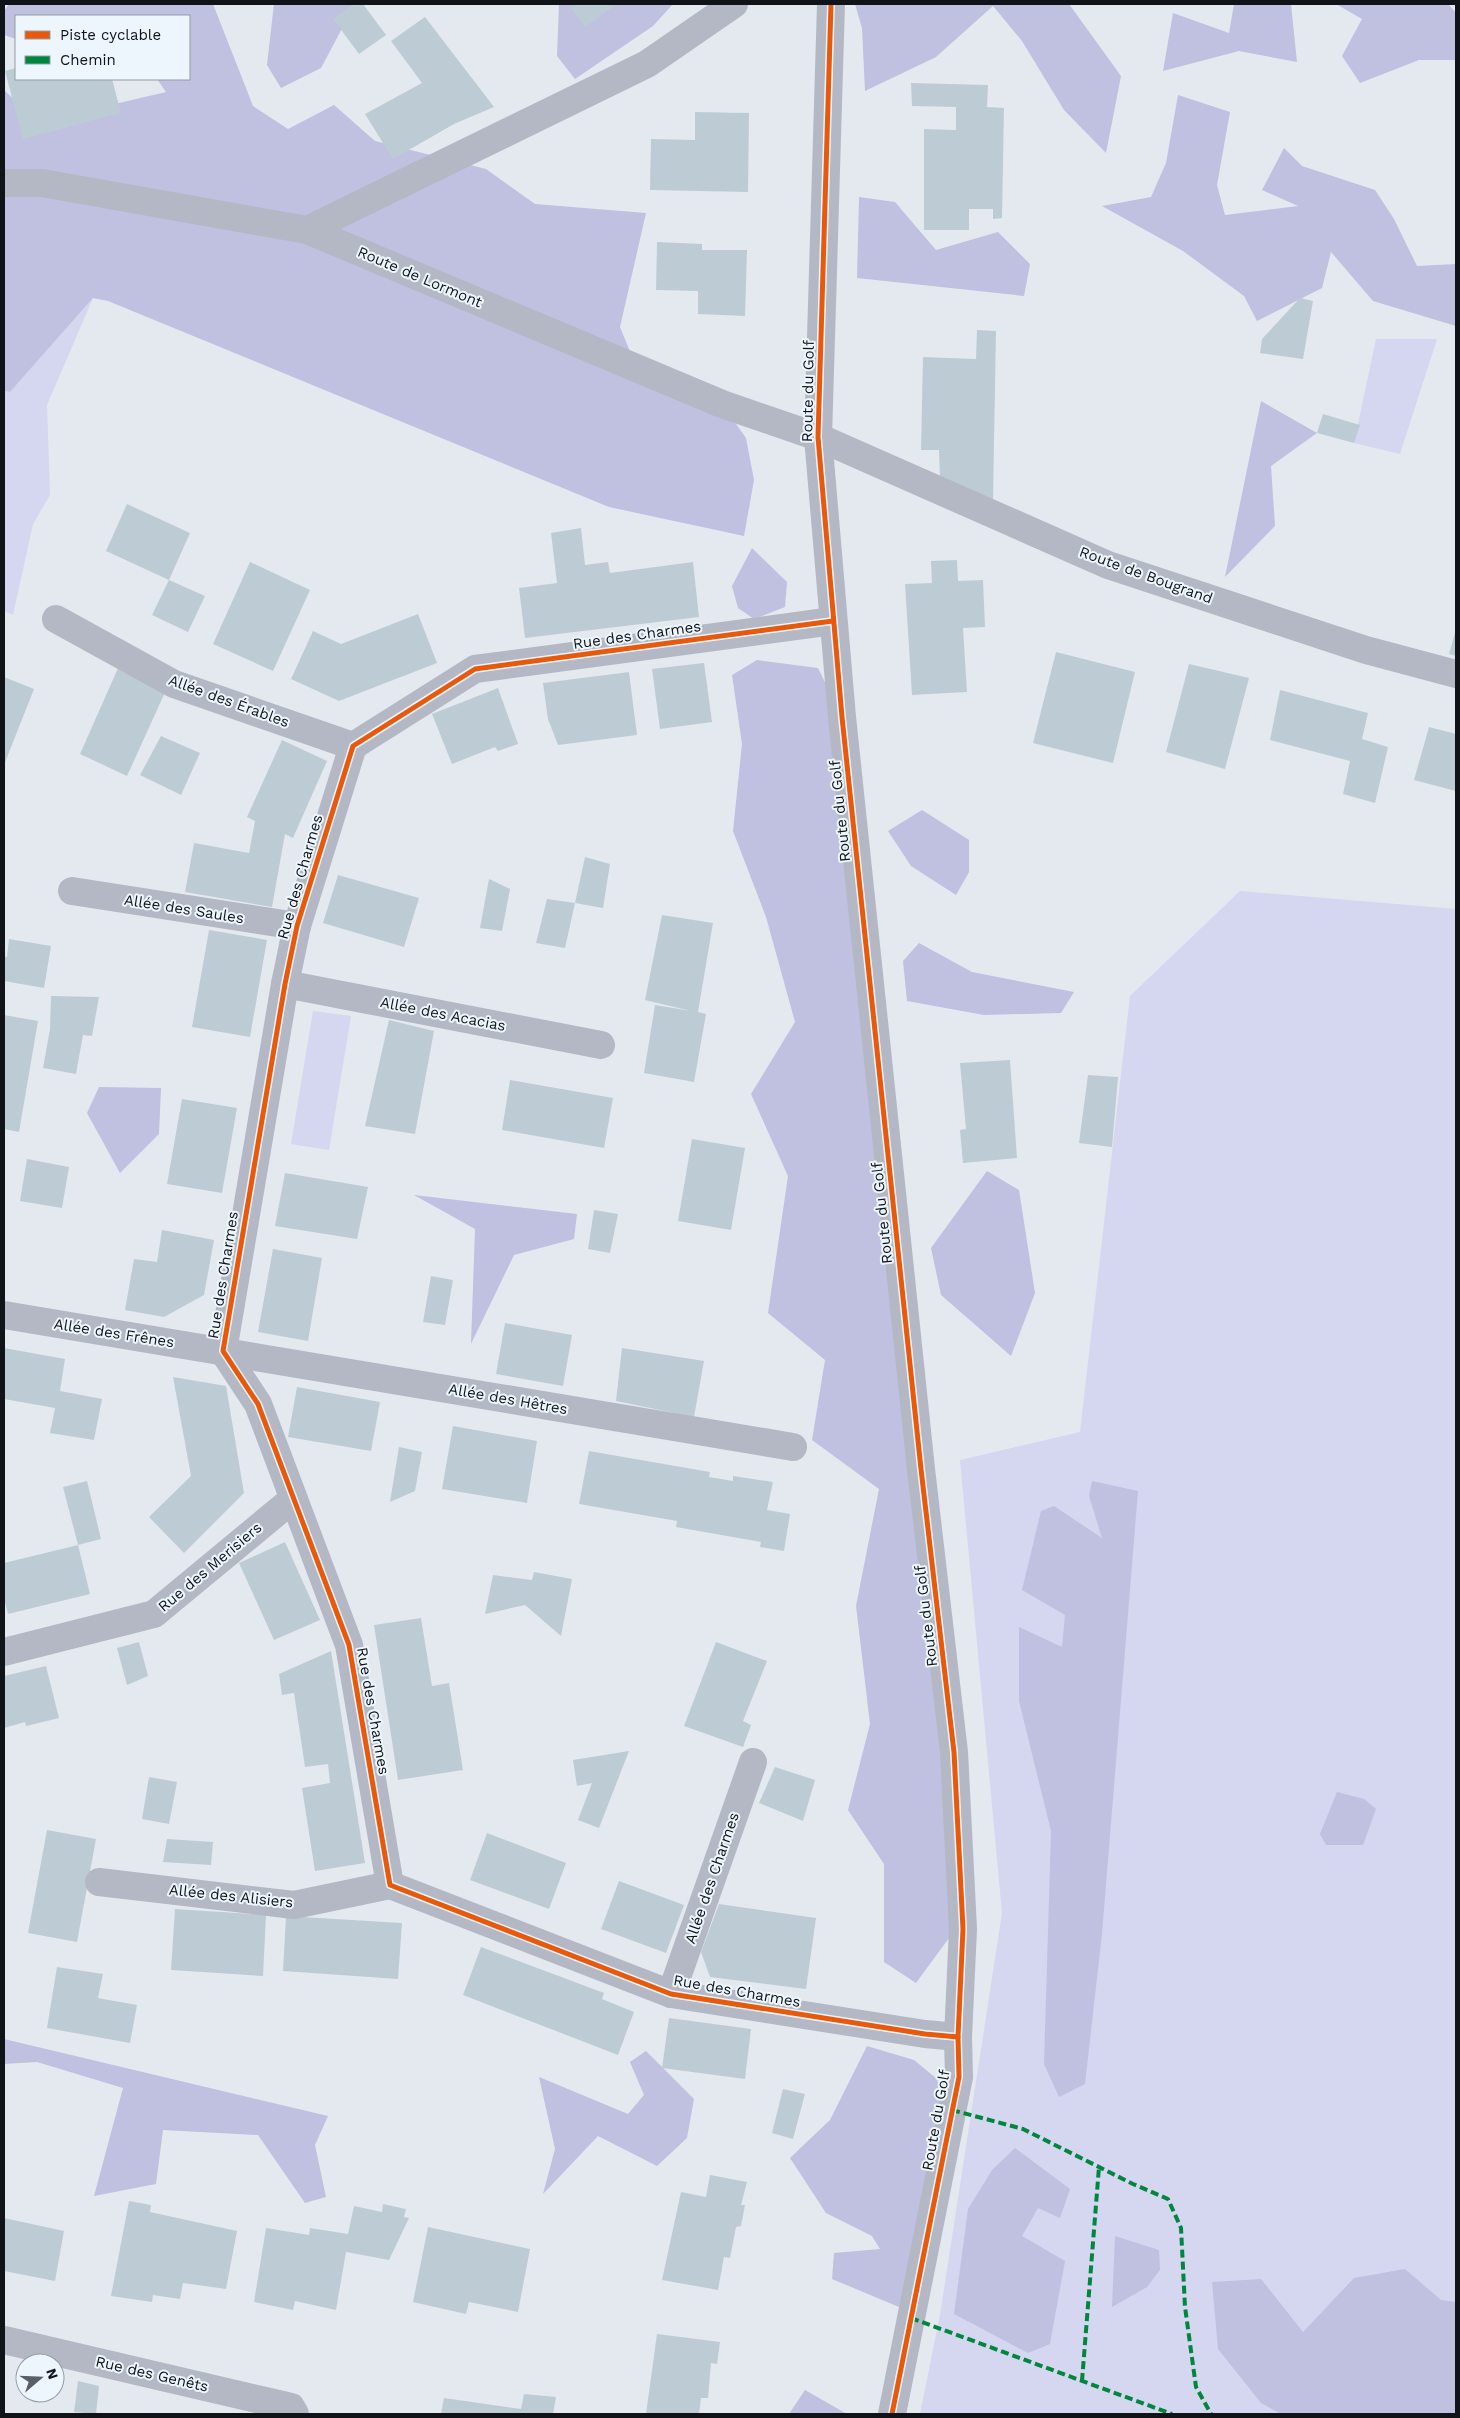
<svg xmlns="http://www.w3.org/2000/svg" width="1460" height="2418" font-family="'Work Sans',sans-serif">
  <rect width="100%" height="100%" fill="#e3e9ef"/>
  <g fill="#d5d6f0">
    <polygon points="93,298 47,405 50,495 33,524 13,615 4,611 4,391 10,392"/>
    <polygon points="1376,339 1437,339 1400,454 1354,443"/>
    <polygon points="1240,891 1456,909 1456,2414 920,2414 940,2315 1002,1913 960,1460 1080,1432 1130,996"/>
    <polygon points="313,1011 351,1016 329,1150 291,1144"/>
  </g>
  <g fill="#c0c0e0">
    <polygon points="9,4 213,4 253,106 288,129 334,105 375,141 486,169 535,204 646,213 620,327 631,354 722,404 746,438 754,480 744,536 609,507 108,301 93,298 10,392 4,391 4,90 38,122 166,92 157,79 189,79 189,16 16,16 16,39 4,35 4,11"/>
    <polygon points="274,4 355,4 321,68 281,88 267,65"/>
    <polygon points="559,4 673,4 653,26 575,79 557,56"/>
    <polygon points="855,4 1069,4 1121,76 1106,153 1064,110 1022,41 993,6 936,57 865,91 862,28"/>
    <polygon points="1234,4 1291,4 1297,62 1239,51 1163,71 1173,13 1229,33"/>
    <polygon points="1336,4 1448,4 1456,13 1456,60 1419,60 1360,83 1342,56 1362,19"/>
    <polygon points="1178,95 1230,112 1217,185 1225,215 1298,206 1262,190 1284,148 1302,166 1375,190 1394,219 1417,266 1456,264 1456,326 1373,301 1331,252 1322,288 1257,321 1244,296 1183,251 1102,206 1151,197 1166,163"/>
    <polygon points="859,197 895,202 936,250 998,232 1030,264 1024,296 857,278"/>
    <polygon points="1261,401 1317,433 1271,466 1275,526 1225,577"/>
    <polygon points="752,548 787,582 785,607 754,619 738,608 732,586"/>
    <polygon points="757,660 818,668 842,717 921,1469 957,1927 916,1983 884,1962 884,1864 848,1810 870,1724 856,1606 879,1489 812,1440 825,1360 768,1313 788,1176 751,1094 795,1022 766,917 733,831 742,744 732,675"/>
    <polygon points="922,810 969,840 969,872 956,895 911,866 888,831"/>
    <polygon points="919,943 972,972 1074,992 1061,1013 984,1015 907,1001 903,961"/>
    <polygon points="99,1087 161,1088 159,1134 120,1173 87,1113"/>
    <polygon points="987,1171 1019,1190 1035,1293 1011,1356 941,1295 931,1248"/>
    <polygon points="414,1195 577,1214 574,1239 514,1255 471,1344 475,1229"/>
    <polygon points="1092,1481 1138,1491 1102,1934 1085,2084 1059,2097 1044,2064 1051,1831 1019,1701 1019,1627 1062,1647 1065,1615 1022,1590 1041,1511 1054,1506 1102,1538 1089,1496"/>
    <polygon points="1337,1792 1364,1799 1376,1809 1363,1845 1326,1845 1320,1834"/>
    <polygon points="4,2039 328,2116 315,2145 326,2197 305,2203 258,2135 163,2130 156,2184 94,2196 123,2088 37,2062 4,2064"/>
    <polygon points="867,2046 914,2060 937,2079 942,2098 951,2171 899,2307 832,2279 834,2253 880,2249 872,2236 826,2213 790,2158 830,2120"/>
    <polygon points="646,2051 694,2099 687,2138 657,2166 598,2136 543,2194 555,2149 539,2077 628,2114 644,2095 630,2062"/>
    <polygon points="1015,2148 1070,2189 1060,2218 1038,2208 1022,2236 1065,2261 1050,2344 1028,2353 954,2314 968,2209 992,2170"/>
    <polygon points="1115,2236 1159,2250 1160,2270 1147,2287 1112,2307"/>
    <polygon points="1405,2269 1441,2300 1456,2302 1456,2414 1281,2414 1261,2403 1218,2349 1212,2282 1261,2279 1303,2332 1354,2278"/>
    <polygon points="805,2390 847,2414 789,2414"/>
  </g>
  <g fill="#bdccd4">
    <polygon points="354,4 363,4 386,35 359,54 333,19"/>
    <polygon points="574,4 617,4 585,27 570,7"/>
    <polygon points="425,17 494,107 454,124 393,159 365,114 422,83 391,41"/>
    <polygon points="16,68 16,79 112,79 121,113 23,139 5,71"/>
    <polygon points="911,83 988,85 987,107 1004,108 1002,218 993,219 993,209 969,209 969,230 924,230 924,129 956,130 956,107 912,106"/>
    <polygon points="695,112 749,113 748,192 650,190 651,139 695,140"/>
    <polygon points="657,242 702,244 702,250 747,250 745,316 698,314 698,291 656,290"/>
    <polygon points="1300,298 1313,301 1303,359 1260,353 1262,339"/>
    <polygon points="977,330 996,331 993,500 940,477 939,450 921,450 923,357 976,359"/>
    <polygon points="1323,414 1360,425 1354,443 1317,433"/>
    <polygon points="127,504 190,533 169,580 106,551"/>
    <polygon points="581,528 585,565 608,562 610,573 693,562 699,617 525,638 519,588 557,583 551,533"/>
    <polygon points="957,560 958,581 983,580 985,627 963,628 967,692 912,695 905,584 932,583 931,561"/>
    <polygon points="250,562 310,590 273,671 213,644"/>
    <polygon points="169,580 205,596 188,632 152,615"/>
    <polygon points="418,614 437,663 339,701 291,679 313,631 341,644"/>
    <polygon points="1456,629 1456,656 1449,654"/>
    <polygon points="1056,652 1135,672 1113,763 1033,743"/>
    <polygon points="704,663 712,722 660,729 652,669"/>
    <polygon points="1189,664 1249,678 1225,769 1166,752"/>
    <polygon points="119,666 167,688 127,776 80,754"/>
    <polygon points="629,672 637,735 558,745 548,719 543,683"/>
    <polygon points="4,677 34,689 4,765"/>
    <polygon points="498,688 518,744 498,751 495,747 452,764 432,714"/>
    <polygon points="1280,690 1368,713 1362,739 1388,747 1375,803 1343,794 1350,761 1270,740"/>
    <polygon points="1429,727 1456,734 1456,791 1414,780"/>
    <polygon points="161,736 200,753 181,795 140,775"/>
    <polygon points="282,740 327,761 293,838 285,834 272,907 185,892 194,843 249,853 255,821 247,817"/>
    <polygon points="585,857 610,864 603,908 575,903"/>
    <polygon points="338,875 419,898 404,947 323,923"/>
    <polygon points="489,879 510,889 502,931 480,928"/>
    <polygon points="547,899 575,903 565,948 536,943"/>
    <polygon points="662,915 713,923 698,1012 706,1014 694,1082 644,1073 655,1005 691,1011 645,1000"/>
    <polygon points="209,930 267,940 250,1037 192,1027"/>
    <polygon points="9,939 51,946 44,988 4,981 4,957 7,957"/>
    <polygon points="51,996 99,997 92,1036 83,1035 76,1074 43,1068 50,1029"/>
    <polygon points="4,1015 38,1021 19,1132 4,1129"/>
    <polygon points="389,1020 434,1031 415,1134 365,1126"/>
    <polygon points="1010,1060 1017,1158 963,1163 960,1130 966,1129 960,1063"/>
    <polygon points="1088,1075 1118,1077 1112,1147 1079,1143"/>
    <polygon points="510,1080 613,1098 604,1148 502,1130"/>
    <polygon points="182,1099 237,1108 222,1193 167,1184"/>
    <polygon points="692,1139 745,1148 731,1230 678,1221"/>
    <polygon points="27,1159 69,1167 62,1208 20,1201"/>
    <polygon points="285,1173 368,1187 357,1239 275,1226"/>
    <polygon points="594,1210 618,1214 610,1253 588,1249"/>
    <polygon points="162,1230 214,1240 204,1295 164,1317 125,1310 134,1259 157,1262"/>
    <polygon points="273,1249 322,1258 308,1341 258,1332"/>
    <polygon points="431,1276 453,1280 445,1325 423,1322"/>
    <polygon points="505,1323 572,1335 563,1386 496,1374"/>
    <polygon points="4,1348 65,1359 60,1391 102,1399 94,1440 50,1433 55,1408 4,1399"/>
    <polygon points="622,1348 704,1361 694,1417 616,1401"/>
    <polygon points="173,1377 226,1386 244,1493 184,1553 149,1517 191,1476"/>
    <polygon points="297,1387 380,1402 371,1451 288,1437"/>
    <polygon points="453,1426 537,1441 527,1503 442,1489"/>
    <polygon points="399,1447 422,1452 415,1491 390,1502"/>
    <polygon points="589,1451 710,1472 709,1477 733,1481 733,1476 773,1482 767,1510 790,1514 784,1551 760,1547 761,1542 676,1527 677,1521 579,1504"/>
    <polygon points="87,1481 101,1539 78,1545 63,1487"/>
    <polygon points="285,1542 320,1620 274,1640 239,1563"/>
    <polygon points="78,1545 90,1594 8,1614 4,1598 4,1563"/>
    <polygon points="534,1572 572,1579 561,1636 525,1605 485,1614 493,1575 532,1580"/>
    <polygon points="421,1618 432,1686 449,1683 463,1770 398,1780 374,1625"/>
    <polygon points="139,1642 148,1676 127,1685 117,1648"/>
    <polygon points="716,1642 767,1661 743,1721 751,1725 743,1747 684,1726"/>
    <polygon points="331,1651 365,1863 315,1871 302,1788 330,1783 328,1764 305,1767 294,1693 282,1695 279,1674"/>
    <polygon points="46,1666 59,1718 26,1726 25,1722 4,1728 4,1676"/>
    <polygon points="629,1751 599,1828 578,1820 592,1783 577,1786 573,1760"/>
    <polygon points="775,1767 815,1780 803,1821 759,1803"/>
    <polygon points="149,1777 177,1782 169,1824 142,1819"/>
    <polygon points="47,1830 96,1839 77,1942 28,1933"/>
    <polygon points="487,1833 566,1863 549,1909 470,1880"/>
    <polygon points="167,1839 213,1842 211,1865 163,1862"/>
    <polygon points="619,1881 684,1905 666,1953 601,1929"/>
    <polygon points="719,1904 816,1918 806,1989 710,1977 701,1952"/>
    <polygon points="175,1909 266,1915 263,1976 171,1970"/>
    <polygon points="286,1916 402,1923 398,1979 283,1971"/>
    <polygon points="481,1947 604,1993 602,1999 634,2012 618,2055 463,1995"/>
    <polygon points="57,1967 103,1974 98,1998 137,2005 130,2043 47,2028"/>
    <polygon points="669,2018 751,2029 745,2079 662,2068"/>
    <polygon points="783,2089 805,2094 793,2139 772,2133"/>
    <polygon points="710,2175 747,2182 741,2205 745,2205 741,2226 736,2227 730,2258 724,2257 718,2290 662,2280 681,2192 706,2197"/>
    <polygon points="129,2201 151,2205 150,2212 237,2231 226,2289 183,2283 180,2299 153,2295 152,2302 111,2296"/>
    <polygon points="383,2204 406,2209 404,2217 409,2218 389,2260 346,2252 336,2310 295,2301 293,2310 254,2302 266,2228 309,2235 310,2228 348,2234 354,2206 382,2212"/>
    <polygon points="4,2218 64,2231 55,2281 4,2271"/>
    <polygon points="428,2227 530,2249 518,2312 469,2302 466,2314 413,2302"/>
    <polygon points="657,2334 720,2342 717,2364 711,2363 708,2398 701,2398 699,2414 646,2414"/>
    <polygon points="78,2381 99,2386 96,2414 74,2412"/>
    <polygon points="524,2394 556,2397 553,2414 441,2414 444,2398 521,2409"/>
  </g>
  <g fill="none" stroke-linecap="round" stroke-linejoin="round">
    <g stroke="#b3b8c4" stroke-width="28">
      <polyline points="831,4 818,437 842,717 921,1469 954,1752 963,1929 958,2037 959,2077 892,2414"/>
      <polyline points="4,183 42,183 307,230 722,404 818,437 1108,565 1366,650 1456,674"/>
      <polyline points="307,230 647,64 734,4"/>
      <polyline points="56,619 174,684 353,746"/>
      <polyline points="833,621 475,669 353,746 297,926 285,984 223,1351 258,1404 349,1645 390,1885 671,1994 925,2034 958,2037"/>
      <polyline points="72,891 297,926"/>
      <polyline points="285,984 601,1045"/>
      <polyline points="4,1315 793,1447"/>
      <polyline points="4,1652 154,1614 293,1499"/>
      <polyline points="99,1882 294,1905 390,1885"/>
      <polyline points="671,1994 753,1762"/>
      <polyline points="4,2340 291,2407 295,2414"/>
    </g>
    <g stroke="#00873e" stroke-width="4" stroke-dasharray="8 4" stroke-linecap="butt">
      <polyline points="952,2110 1023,2129 1133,2184 1168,2199 1181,2228 1185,2307 1196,2387 1211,2414"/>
      <polyline points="911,2318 1172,2414"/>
      <polyline points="1082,2381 1099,2167"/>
    </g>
    <g stroke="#eef6fd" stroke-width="8">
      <g id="cycleway">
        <polyline points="831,4 818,437 842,717 921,1469 954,1752 963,1929 958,2037 959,2077 892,2414"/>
        <polyline points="833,621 475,669 353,746 297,926 285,984 223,1351 258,1404 349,1645 390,1885 671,1994 925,2034 958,2037"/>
      </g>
    </g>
    <use href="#cycleway" stroke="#e8590c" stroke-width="5"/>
  </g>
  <g text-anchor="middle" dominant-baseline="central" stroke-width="4" stroke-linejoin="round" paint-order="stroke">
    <g font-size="15" fill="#101418" stroke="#eef6fd">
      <text transform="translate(420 277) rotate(23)">Route de Lormont</text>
      <text transform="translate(808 391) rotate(-89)">Route du Golf</text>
      <text transform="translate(1146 575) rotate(20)">Route de Bougrand</text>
      <text transform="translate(637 635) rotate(-8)">Rue des Charmes</text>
      <text transform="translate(229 701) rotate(20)">Allée des Érables</text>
      <text transform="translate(840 811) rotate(-96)">Route du Golf</text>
      <text transform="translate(300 877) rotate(-74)">Rue des Charmes</text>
      <text transform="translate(184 909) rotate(9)">Allée des Saules</text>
      <text transform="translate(443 1014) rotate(11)">Allée des Acacias</text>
      <text transform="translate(882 1213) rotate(-96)">Route du Golf</text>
      <text transform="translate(223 1275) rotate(-81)">Rue des Charmes</text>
      <text transform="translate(114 1333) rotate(9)">Allée des Frênes</text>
      <text transform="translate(508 1399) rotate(10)">Allée des Hêtres</text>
      <text transform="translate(210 1567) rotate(-40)">Rue des Merisiers</text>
      <text transform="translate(926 1616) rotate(-97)">Route du Golf</text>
      <text transform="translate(373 1711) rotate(80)">Rue des Charmes</text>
      <text transform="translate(712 1878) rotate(-71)">Allée des Charmes</text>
      <text transform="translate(231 1896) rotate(6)">Allée des Alisiers</text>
      <text transform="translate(737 1991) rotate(10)">Rue des Charmes</text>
      <text transform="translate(936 2120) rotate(-80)">Route du Golf</text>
      <text transform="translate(152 2374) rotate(13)">Rue des Genêts</text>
    </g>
  </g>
  <rect width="1460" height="2418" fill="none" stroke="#101418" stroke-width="10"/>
  <rect x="15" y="15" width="175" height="65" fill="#eef6fd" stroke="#959ca1"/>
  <rect x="25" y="31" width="25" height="8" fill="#e8590c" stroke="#959ca1"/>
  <text x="60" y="40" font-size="15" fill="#101418">Piste cyclable</text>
  <rect x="25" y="56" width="25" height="8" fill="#00873e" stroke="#959ca1"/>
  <text x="60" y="65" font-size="15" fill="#101418">Chemin</text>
  <g transform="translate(40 2378) rotate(71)"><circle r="24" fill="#eef6fd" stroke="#959ca1"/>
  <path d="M0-4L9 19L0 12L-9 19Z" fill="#5a5f63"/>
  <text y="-8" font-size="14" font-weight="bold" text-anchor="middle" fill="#101418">N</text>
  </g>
</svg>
